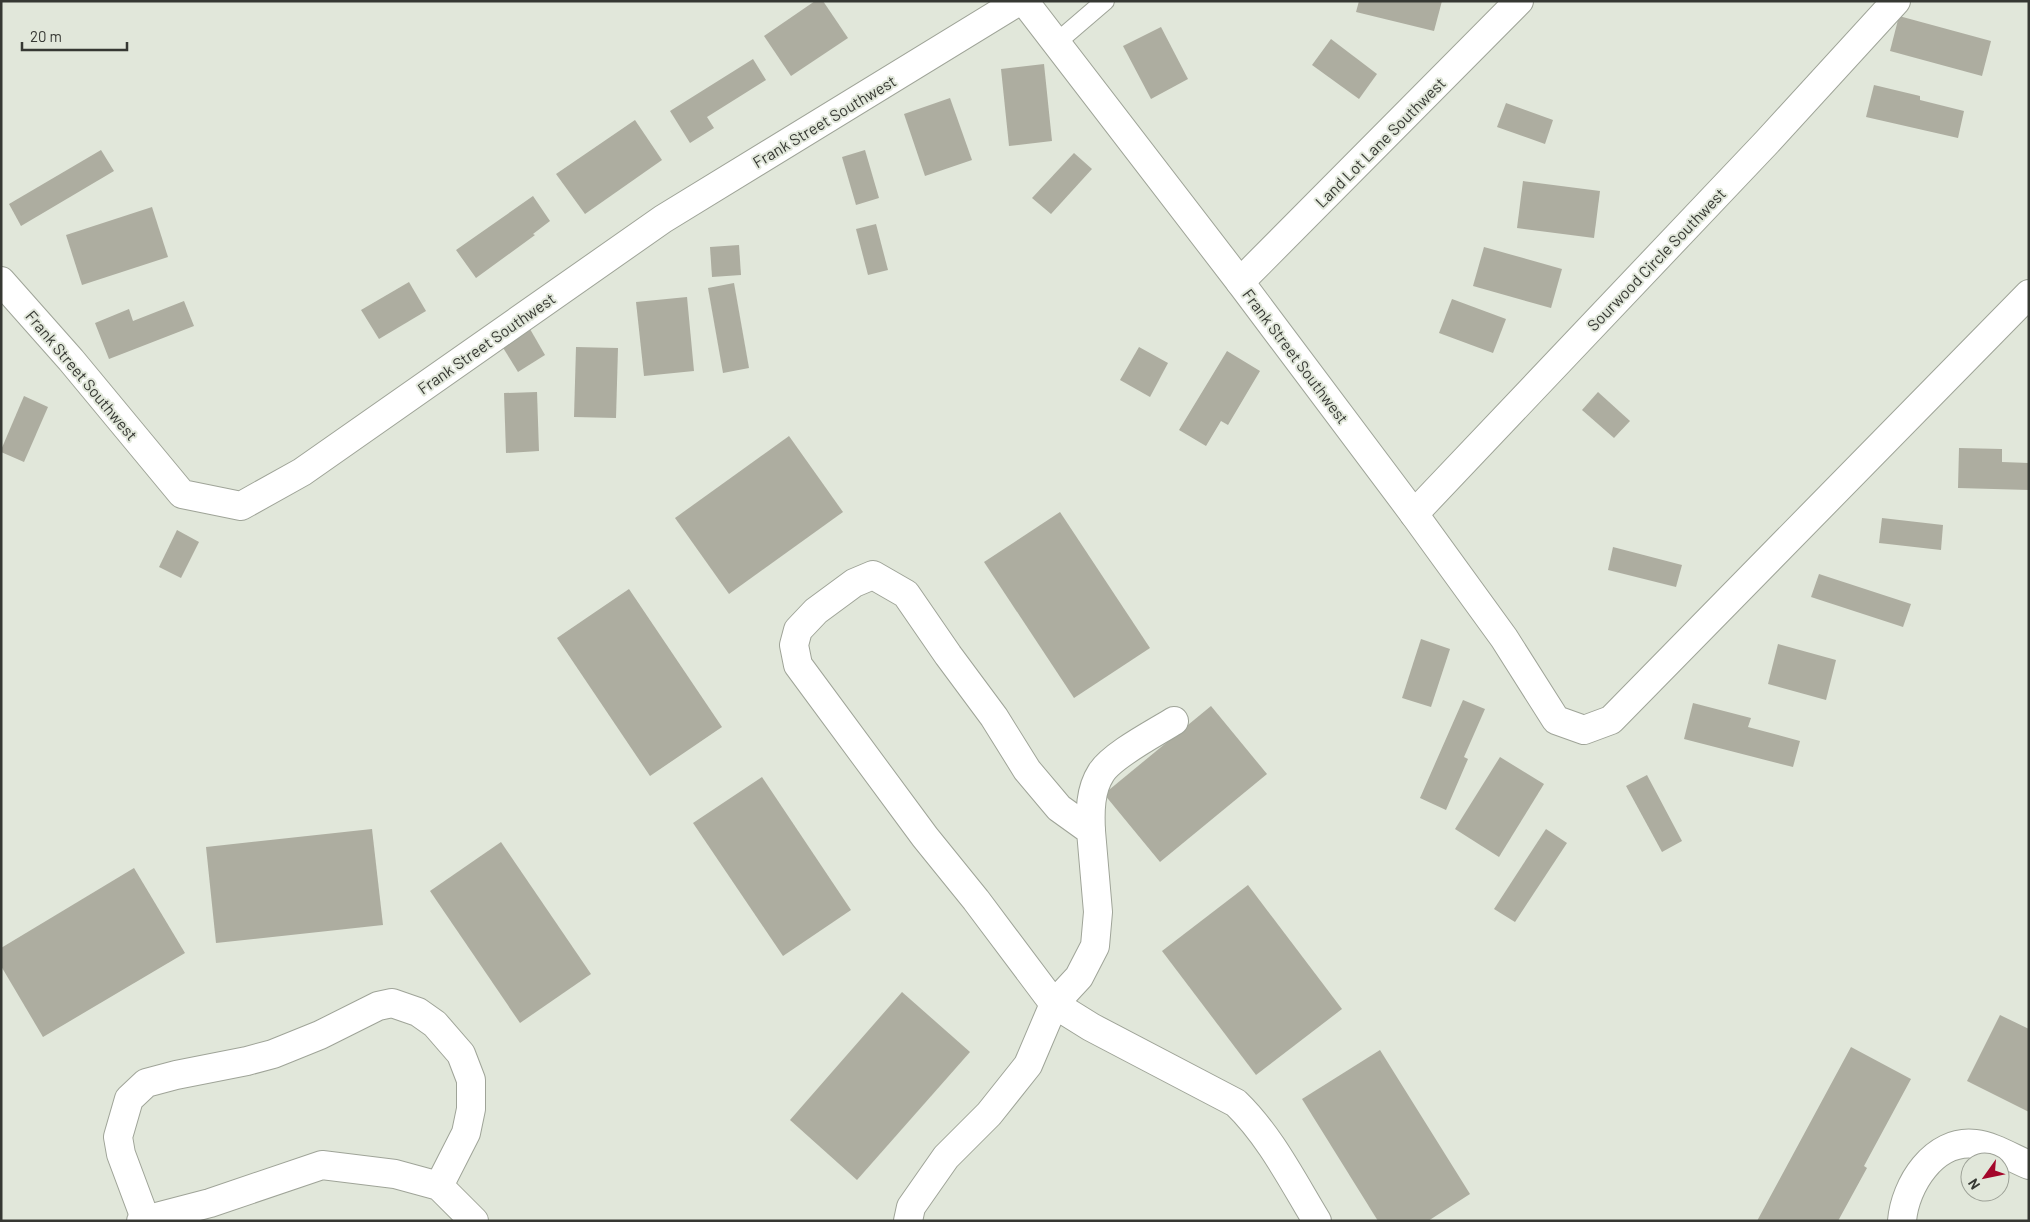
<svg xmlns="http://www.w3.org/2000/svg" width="2030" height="1222" font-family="Barlow,sans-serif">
  <rect width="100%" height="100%" fill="#e1e7da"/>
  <g fill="#adada0">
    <polygon points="815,1 823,1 848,38 791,76 764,36"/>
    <polygon points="1359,1 1442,1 1434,31 1356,12"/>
    <polygon points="1899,16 1991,41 1982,76 1890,51"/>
    <polygon points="1161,27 1188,79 1151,99 1123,46"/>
    <polygon points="1331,39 1377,74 1359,99 1312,65"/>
    <polygon points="753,59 766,80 707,117 714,128 690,143 670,111"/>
    <polygon points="1044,64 1052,141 1009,146 1001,69"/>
    <polygon points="1874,85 1920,96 1920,100 1964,111 1958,138 1866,117"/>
    <polygon points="950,98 972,160 925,176 904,114"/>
    <polygon points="1506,103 1553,120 1545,144 1497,127"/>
    <polygon points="635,120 662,160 585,214 556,174"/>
    <polygon points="101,150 114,171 21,226 9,204"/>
    <polygon points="865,150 879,198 856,205 842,157"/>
    <polygon points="1074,153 1092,169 1051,214 1032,198"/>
    <polygon points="1523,181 1600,191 1594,238 1517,228"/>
    <polygon points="533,196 550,221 533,234 535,235 476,278 456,250"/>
    <polygon points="152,207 168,257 82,285 66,235"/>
    <polygon points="876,224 888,270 868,275 856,229"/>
    <polygon points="739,245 741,275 712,277 710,247"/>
    <polygon points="1484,247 1562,269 1551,308 1473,286"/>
    <polygon points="409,282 426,311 379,339 361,310"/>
    <polygon points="734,283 749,368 723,373 708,288"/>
    <polygon points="687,297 694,371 644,376 636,302"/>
    <polygon points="1452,299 1506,319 1493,353 1439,333"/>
    <polygon points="184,301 194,326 109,359 95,323 129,309 133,321"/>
    <polygon points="530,329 545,355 518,372 502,346"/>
    <polygon points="576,347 618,348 616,418 574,417"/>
    <polygon points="1139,347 1168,363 1150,397 1120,380"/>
    <polygon points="1227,351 1260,371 1228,425 1221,421 1206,446 1179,430"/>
    <polygon points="537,392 539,451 506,453 504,393"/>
    <polygon points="1598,392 1630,421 1614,438 1582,410"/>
    <polygon points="24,396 48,407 24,462 1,452 1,450"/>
    <polygon points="789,436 843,512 729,594 675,518"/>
    <polygon points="1959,448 2002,449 2002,462 2029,463 2029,490 1958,488"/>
    <polygon points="1060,512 1150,648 1074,698 984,562"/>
    <polygon points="1882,518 1943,525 1941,550 1879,543"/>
    <polygon points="177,530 199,542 181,578 159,567"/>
    <polygon points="1613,547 1682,565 1676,587 1608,570"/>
    <polygon points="1819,574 1911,604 1903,627 1811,597"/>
    <polygon points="629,589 722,727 650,776 557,638"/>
    <polygon points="1421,639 1450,649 1431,707 1402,698"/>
    <polygon points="1778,644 1836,660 1826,700 1768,684"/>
    <polygon points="1463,700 1485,709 1464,757 1468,759 1446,810 1420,798"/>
    <polygon points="1693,703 1751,718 1748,727 1800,741 1793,767 1684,739"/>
    <polygon points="1211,706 1267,774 1160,862 1104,794"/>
    <polygon points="1500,757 1544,784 1499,857 1455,829"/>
    <polygon points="1647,775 1682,841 1662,852 1626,786"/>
    <polygon points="762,777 851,910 783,956 693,823"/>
    <polygon points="372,829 383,925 216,943 206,847"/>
    <polygon points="1546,829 1567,843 1515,922 1494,909"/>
    <polygon points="501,842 591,974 520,1023 430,891"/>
    <polygon points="134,868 185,953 43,1037 1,966 1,948"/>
    <polygon points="1248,885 1342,1009 1256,1075 1162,951"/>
    <polygon points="902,992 970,1052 857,1180 790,1120"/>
    <polygon points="2000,1015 2029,1029 2029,1112 1967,1081"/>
    <polygon points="1851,1047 1911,1079 1864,1166 1867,1168 1838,1221 1757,1221"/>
    <polygon points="1380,1050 1470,1194 1428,1221 1378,1221 1302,1099"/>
  </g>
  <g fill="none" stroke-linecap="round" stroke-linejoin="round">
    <g stroke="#9fa498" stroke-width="20">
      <polyline id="lane" points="1056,43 1105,1"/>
    </g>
    <g stroke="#9fa498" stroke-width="30">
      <g id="street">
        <polyline points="1024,1 1240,282 1414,514 1504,638 1556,720 1584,730 1611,720 2029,294"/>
        <polyline points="1,281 71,360 182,494 241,506 302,472 663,219 1019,1"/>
        <polyline points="1240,282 1519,1"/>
        <polyline points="1414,514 1767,142 1896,1"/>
        <path d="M1091,831C1090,812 1090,790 1101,773C1112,755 1155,733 1174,721"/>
        <polyline points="141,1221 210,1203 322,1165 395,1174 439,1186 474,1221"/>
        <polyline points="146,1221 121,1154 118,1137 129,1099 146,1083 176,1075 247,1061 273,1054 320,1035 378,1006 392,1003 418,1012 435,1024 461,1054 471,1080 471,1109 466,1133 439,1186"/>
        <path d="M908,1221L911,1207L946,1157L989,1114L1028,1065L1054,1004L1079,977L1095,946L1098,912L1091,831L1059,808L1027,770L994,717L948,655L906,594L873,575L854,583L816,611L798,630L794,645L798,665L925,837L976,900L1054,1004L1091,1027L1236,1103C1270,1136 1292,1180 1317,1221"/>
        <path d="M1902,1221C1905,1185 1934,1139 1975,1144C1993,1146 2012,1158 2029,1165"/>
      </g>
    </g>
    <use href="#lane" stroke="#fff" stroke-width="18"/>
    <use href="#street" stroke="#fff" stroke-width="28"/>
  </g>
  <g text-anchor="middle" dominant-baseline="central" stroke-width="4" stroke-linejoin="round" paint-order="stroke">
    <g font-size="16" fill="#363833" stroke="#e1e7da">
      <text transform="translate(824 121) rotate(-31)">Frank Street Southwest</text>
      <text transform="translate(1380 142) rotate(-45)">Land Lot Lane Southwest</text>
      <text transform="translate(1656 259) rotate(-46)">Sourwood Circle Southwest</text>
      <text transform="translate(486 343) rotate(-35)">Frank Street Southwest</text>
      <text transform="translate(1296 356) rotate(53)">Frank Street Southwest</text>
      <text transform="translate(82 375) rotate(50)">Frank Street Southwest</text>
    </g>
  </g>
  <rect width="2030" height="1222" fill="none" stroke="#363833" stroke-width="5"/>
  <g transform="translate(1985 1177) rotate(237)"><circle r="24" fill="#e1e7da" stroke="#9da197"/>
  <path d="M0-4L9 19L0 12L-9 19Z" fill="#a4062a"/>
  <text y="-8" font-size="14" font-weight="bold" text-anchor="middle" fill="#363833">N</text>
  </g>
  <path d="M22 42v8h105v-8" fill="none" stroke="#363833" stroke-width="2.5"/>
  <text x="30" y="42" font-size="15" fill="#363833" stroke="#e1e7da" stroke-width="4" paint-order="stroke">20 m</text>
</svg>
